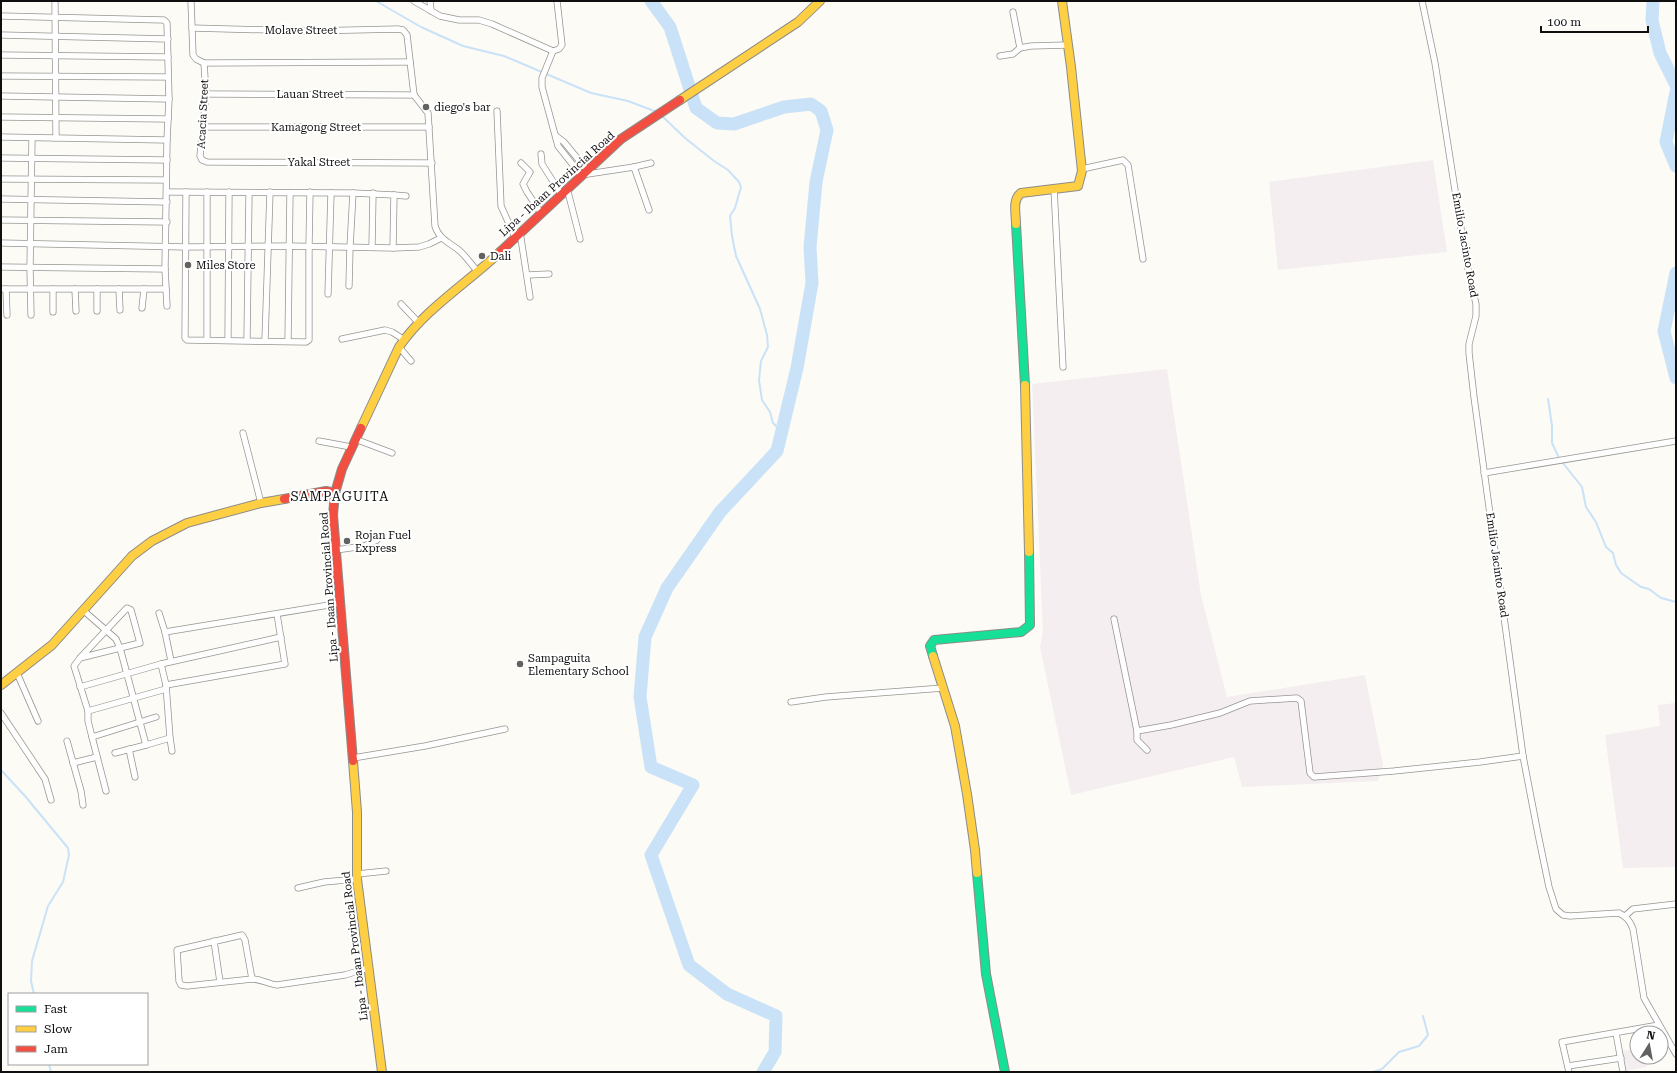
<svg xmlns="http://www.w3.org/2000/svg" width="1677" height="1073" font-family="'Roboto Serif',serif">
  <rect width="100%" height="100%" fill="#fcfbf5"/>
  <g fill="#f4eef1">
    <polygon points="1433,160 1447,252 1278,270 1269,182"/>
    <polygon points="1167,369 1201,595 1227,697 1365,675 1383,765 1378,781 1242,787 1234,757 1071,795 1040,647 1043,631 1032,384"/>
    <polygon points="1676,703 1676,867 1623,868 1605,735 1660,726 1658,705"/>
    <polygon points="1637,1049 1637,1057 1645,1057 1647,1067 1624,1071 1621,1051"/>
  </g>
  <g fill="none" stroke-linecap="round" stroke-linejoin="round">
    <g stroke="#cae2f8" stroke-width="2">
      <polyline points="376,1 421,27 463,46 504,56 591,93 628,101 657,112"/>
      <polyline points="661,115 685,138 714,161 728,170 739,182 741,187 735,208 730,216 732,236 736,256 760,309 767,335 768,347 761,361 759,380 762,400 770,412 773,423 782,432"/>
      <polyline points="1548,399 1552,426 1552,443 1559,458 1582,487 1586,507 1596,522 1606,547 1613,553 1616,565 1621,573 1641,587 1649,589 1661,598 1676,602"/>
      <polyline points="1,770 25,796 68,848 69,855 63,882 48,906 32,961 31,981 34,994"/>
      <polyline points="49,1064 51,1072"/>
      <polyline points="1373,1072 1382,1069 1399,1052 1419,1046 1428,1035 1423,1016"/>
    </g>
    <g stroke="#cae2f8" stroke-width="13">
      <polyline points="651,1 670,27 696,108 717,123 734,124 784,107 811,104 821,111 827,130 816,182 810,247 812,283 797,368 777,451 720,512 667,588 645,637 640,697 651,767 693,785 651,855 689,965 727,994 776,1016 775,1052 763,1072"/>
      <polyline points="1653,1 1652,20 1660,53 1676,85"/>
      <polyline points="1676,92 1666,142 1676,166"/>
      <polyline points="1676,273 1664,331 1676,378"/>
    </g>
    <g stroke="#969593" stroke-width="7">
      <g id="street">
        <polyline points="55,1 56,138"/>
        <polyline points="191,1 193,55 196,59 204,63 410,62"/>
        <polyline points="414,1 440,16 459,20 479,20 492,24 553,51 559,49 562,45 557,1"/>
        <polyline points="430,1 431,11"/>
        <path d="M1422,1L1435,63L1466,260L1476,304V316L1469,344V353L1474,397L1523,756L1538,834L1549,887L1556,909L1563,915L1570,916L1619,913C1627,917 1630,921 1633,929L1644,998L1676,1054"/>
        <polyline points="1013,12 1020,48"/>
        <polyline points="1,16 164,20 167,23 169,99 167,140 165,269 167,306"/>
        <path d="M192,28L309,31L398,29L403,30L407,35L414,95L428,113L435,226C439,240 451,243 461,252C467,258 472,265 478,272"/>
        <polyline points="1,35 168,39"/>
        <polyline points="553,51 542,78 542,87 558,146 581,175 634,167 649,210"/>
        <polyline points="1,55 168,57"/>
        <polyline points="1000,56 1013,54 1020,48 1031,46 1067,45"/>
        <polyline points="204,63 206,94 200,156 202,160 207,162 432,163"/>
        <polyline points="1,76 168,77"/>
        <polyline points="206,94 414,95"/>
        <polyline points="1,96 169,99"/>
        <polyline points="497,111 501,206 515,237"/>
        <polyline points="1,117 168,119"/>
        <polyline points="203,127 429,127"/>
        <polyline points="556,136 564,142 587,170"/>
        <polyline points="1,137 167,140"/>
        <polyline points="541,154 542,164 561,194"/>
        <polyline points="1,158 167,160"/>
        <polyline points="521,163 530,172 523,184 527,192 541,213"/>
        <polyline points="634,167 651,163"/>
        <polyline points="1082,169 1123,160 1128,165 1143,259"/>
        <polyline points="1,179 166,180"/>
        <polyline points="567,188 580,239"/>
        <polyline points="1054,188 1063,367"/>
        <polyline points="167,192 353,193 394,195 393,248"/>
        <polyline points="186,192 185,338 187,340 306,342 309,340 309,246 310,192"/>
        <polyline points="207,192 207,340"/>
        <polyline points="394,195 406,196"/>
        <polyline points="1,199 167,202"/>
        <polyline points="1,220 167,222"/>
        <polyline points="520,232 530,297"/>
        <polyline points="1,243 187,247 289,246 393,248 419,247 429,244 441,238"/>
        <polyline points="372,247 373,193"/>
        <polyline points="1,267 165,269"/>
        <polyline points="528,275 549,274"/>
        <polyline points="349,286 350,247 353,193"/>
        <polyline points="1,289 166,289"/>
        <polyline points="6,289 7,315"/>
        <polyline points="53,289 53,312"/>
        <polyline points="75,289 76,311"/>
        <polyline points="119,289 120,310"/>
        <polyline points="328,294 331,193"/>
        <polyline points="401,304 418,322"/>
        <polyline points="142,308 144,289"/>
        <polyline points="97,311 97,289"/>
        <polyline points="31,315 30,268 32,138"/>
        <polyline points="342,339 385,330 392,332 403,339"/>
        <polyline points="228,340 229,192"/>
        <polyline points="247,340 249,193"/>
        <polyline points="265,340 270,192"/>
        <polyline points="288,341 290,193"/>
        <polyline points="399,347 411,361"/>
        <polyline points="243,433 261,503"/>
        <polyline points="355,439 392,453"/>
        <polyline points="319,441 351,447"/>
        <polyline points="1484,473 1676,441"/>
        <polyline points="336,550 364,546 377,540"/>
        <polyline points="84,611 116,639 120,648 146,745 170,738 166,685 161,664 281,637"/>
        <polyline points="159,613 165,632 171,661"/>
        <polyline points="1114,619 1137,731 1171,725 1220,713 1250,701 1297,698 1301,701 1310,773 1314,777 1394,771 1480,762 1523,756"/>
        <polyline points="165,632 341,603"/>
        <polyline points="80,658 140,643 131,610 127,608 126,609 80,658 74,666 88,711"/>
        <polyline points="17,673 38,721"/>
        <polyline points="166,685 285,664 277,614"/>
        <polyline points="80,687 161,664"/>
        <polyline points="791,702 826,697 943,688"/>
        <polyline points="1,713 45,779 51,800"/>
        <polyline points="156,717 92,737 88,721 88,711 166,689"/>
        <polyline points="1137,731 1137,740 1147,750"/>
        <polyline points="92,737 106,791"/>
        <polyline points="170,738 172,751"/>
        <polyline points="67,741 81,791 83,805"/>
        <polyline points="129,749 135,777"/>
        <polyline points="115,753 146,745"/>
        <polyline points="353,758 425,746 505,729"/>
        <polyline points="73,763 97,757"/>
        <polyline points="357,874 386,871"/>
        <polyline points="298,888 324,882 357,879"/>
        <polyline points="1625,916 1633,909 1676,904"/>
        <polyline points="214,941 220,982"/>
        <path d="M252,979L245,940L242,935L177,950L179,981L181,985L187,986L252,979C261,979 268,984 277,985L345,975L368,968"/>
        <polyline points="1616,1033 1623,1072"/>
        <polyline points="1568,1066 1621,1058"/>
        <polyline points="1569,1072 1562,1042 1659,1025"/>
      </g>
    </g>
    <g stroke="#8c8c89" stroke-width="10">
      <g id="fast">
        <polyline points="1016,224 1025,385"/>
        <polyline points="933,656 930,646 934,640 1021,632 1030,625 1029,552"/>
        <polyline points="977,873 986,974 1005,1072"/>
      </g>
    </g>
    <g stroke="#8c8c89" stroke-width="10">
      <g id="slow">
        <polyline points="680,100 798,22 820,1"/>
        <path d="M1016,224C1016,213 1012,200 1021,193L1078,186L1082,171L1071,67L1062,1"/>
        <polyline points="1025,385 1029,552"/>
        <path d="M361,428L399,347C425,309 466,284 500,252"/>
        <polyline points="933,656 955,726 967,794 975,850 977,873"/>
        <polyline points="1,685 52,645 132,556 152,541 187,523 261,503 284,499"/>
        <polyline points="353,761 357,812 357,879 382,1072"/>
      </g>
    </g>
    <g stroke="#8c8c89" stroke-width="10">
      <g id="jam">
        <polyline points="500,252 621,139 680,100"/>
        <polyline points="284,499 326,491 335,493"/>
        <polyline points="353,761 333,515 335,493 342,469 361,428"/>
      </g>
    </g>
    <use href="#street" stroke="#fffefe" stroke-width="5.5"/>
    <use href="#fast" stroke="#16e098" stroke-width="8"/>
    <use href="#slow" stroke="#ffcf43" stroke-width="8"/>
    <use href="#jam" stroke="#f24e42" stroke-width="8"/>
  </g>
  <g fill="#626260" stroke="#fff" stroke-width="1.5">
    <circle cx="426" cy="107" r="4"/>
    <circle cx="482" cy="256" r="4"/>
    <circle cx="188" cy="265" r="4"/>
    <circle cx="347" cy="541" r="4"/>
    <circle cx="520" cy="664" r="4"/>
  </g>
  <g text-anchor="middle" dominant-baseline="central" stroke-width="4" stroke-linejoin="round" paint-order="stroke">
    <g font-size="11" fill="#0f0f0f" stroke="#fff">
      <text x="301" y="30">Molave Street</text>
      <text x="310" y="94">Lauan Street</text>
      <text transform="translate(203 114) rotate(-87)">Acacia Street</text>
      <text x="316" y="127">Kamagong Street</text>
      <text x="319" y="162">Yakal Street</text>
      <text transform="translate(557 184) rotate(-42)">Lipa - Ibaan Provincial Road</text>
      <text transform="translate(1465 245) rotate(80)">Emilio Jacinto Road</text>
      <text transform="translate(1497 565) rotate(82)">Emilio Jacinto Road</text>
      <text transform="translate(329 587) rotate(-94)">Lipa - Ibaan Provincial Road</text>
      <text transform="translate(355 946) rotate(-97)">Lipa - Ibaan Provincial Road</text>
    </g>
    <g font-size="11" fill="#0f0f0f" stroke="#fff" text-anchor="start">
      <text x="434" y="107">diego's bar</text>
      <text x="490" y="256">Dali</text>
      <text x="196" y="265">Miles Store</text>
      <text x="355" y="535">Rojan Fuel<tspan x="355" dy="13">Express</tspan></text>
      <text x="528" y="658">Sampaguita<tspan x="528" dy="13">Elementary School</tspan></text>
    </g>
    <g font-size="13" letter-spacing="1" fill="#0f0f0f" stroke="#fff">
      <text x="340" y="496">SAMPAGUITA</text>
    </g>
  </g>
  <rect width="1677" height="1073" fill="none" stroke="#0f0f0f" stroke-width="4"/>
  <rect x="8" y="993" width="140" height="72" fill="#ffffff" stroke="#9f9f9f"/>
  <rect x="16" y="1006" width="20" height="6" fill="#16e098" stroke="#9f9f9f"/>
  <text x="44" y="1013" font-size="12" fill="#0f0f0f">Fast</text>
  <rect x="16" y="1026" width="20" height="6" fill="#ffcf43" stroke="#9f9f9f"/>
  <text x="44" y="1033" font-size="12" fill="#0f0f0f">Slow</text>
  <rect x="16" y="1046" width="20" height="6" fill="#f24e42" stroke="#9f9f9f"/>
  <text x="44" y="1053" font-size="12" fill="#0f0f0f">Jam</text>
  <g transform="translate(1649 1045) rotate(11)"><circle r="19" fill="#ffffff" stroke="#9f9f9f"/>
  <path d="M0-3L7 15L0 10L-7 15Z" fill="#626260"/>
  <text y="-6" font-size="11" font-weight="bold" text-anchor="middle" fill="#0f0f0f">N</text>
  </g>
  <path d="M1541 26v6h107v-6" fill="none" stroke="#0f0f0f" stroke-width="2"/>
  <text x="1547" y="26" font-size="12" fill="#0f0f0f" stroke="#ffffff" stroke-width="3" paint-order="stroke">100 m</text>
</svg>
